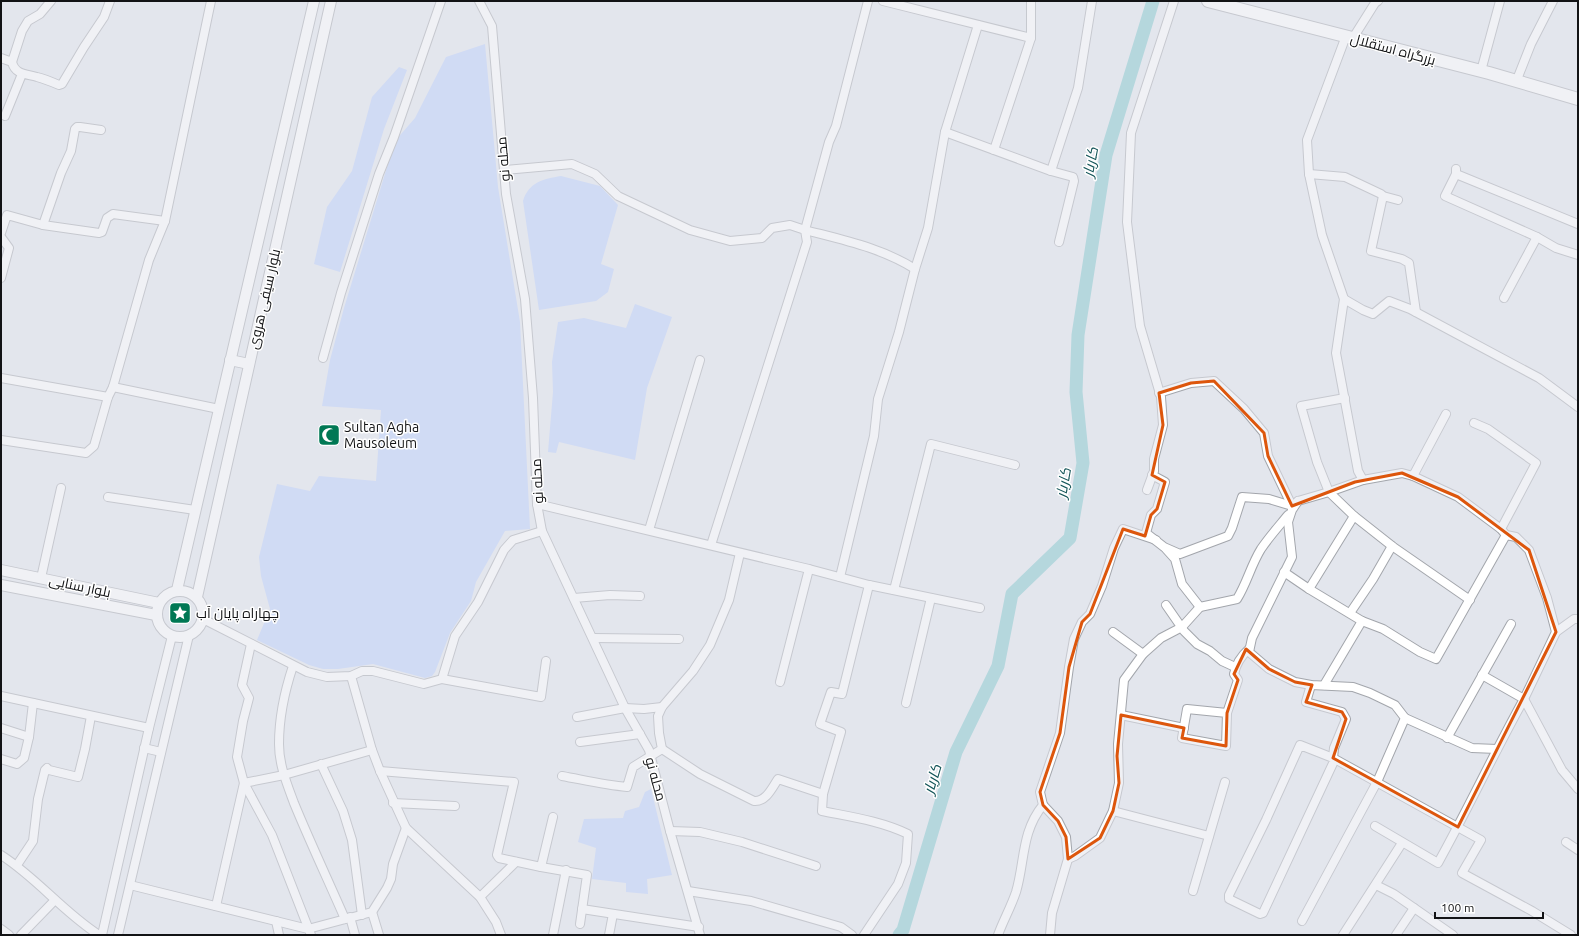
<svg xmlns="http://www.w3.org/2000/svg" width="1579" height="936" font-family="Ubuntu,Cairo,sans-serif">
  <rect width="100%" height="100%" fill="#e3e6ed"/>
  <g fill="#b8cefd">
    <polygon points="485,44 498,187 520,322 530,529 505,531 476,582 471,601 450,633 435,672 432,676 425,678 373,664 338,669 323,669 309,665 257,640 270,609 261,576 259,557 277,484 310,491 319,476 376,481 381,410 322,406 330,360 344,308 395,141 415,118 446,57"/>
    <polygon points="399,67 407,70 384,129 340,272 314,264 327,207 352,171 372,97"/>
    <path d="M561,176L600,186L618,205L601,264L614,269L608,292L596,301L539,310L523,201C529,182 543,179 561,176Z"/>
    <polygon points="635,304 672,317 647,388 635,460 559,442 556,453 548,452 553,392 552,362 558,322 584,318 626,328"/>
    <polygon points="651,789 672,875 647,879 648,894 626,892 626,883 592,879 596,848 578,842 584,819 623,818 625,811 639,807 645,792"/>
  </g>
  <g fill="none" stroke-linecap="round" stroke-linejoin="round">
    <polyline stroke="#7cc6cb" stroke-width="13" points="899,935 903,930 956,752 998,666 1012,594 1070,538 1083,463 1076,392 1078,335 1106,155 1153,1"/>
    <g stroke="#a3a6ac" stroke-width="10">
      <g id="minor">
        <polyline points="479,1 492,26 506,194 525,299 533,398 537,504 542,531 625,708 649,750 670,831 700,935"/>
        <path d="M868,1L836,126L829,142L805,230C843,240 882,248 915,269"/>
        <polyline points="883,1 1031,38"/>
        <polyline points="1346,36 1307,140 1309,174 1322,235 1344,299 1336,353 1358,471 1363,480 1402,473 1413,476 1458,497 1501,529 1506,535 1516,537 1529,550 1547,598 1556,632 1524,699 1562,770 1578,789"/>
        <polyline points="1353,38 1375,3 1378,1"/>
        <polyline points="1,58 12,62 22,31 28,21 40,14 51,1"/>
        <path d="M12,62C15,75 27,74 37,77C45,79 52,82 59,85L62,84L84,47L104,17L110,1"/>
        <polyline points="1481,71 1500,1"/>
        <polyline points="1516,82 1531,44 1553,1"/>
        <polyline points="5,116 22,74"/>
        <polyline points="945,132 1051,171 1073,177 1074,181 1059,242"/>
        <polyline points="994,150 1031,38 1031,1"/>
        <polyline points="1456,169 1456,174 1445,196 1537,237 1556,248 1578,255"/>
        <polyline points="504,170 572,164 595,174 618,196 690,230 730,241 762,238 772,228 790,225 805,230 807,242 711,545"/>
        <polyline points="1051,171 1078,88 1092,1"/>
        <polyline points="1309,174 1345,177 1381,194 1383,196"/>
        <polyline points="1456,174 1578,224"/>
        <polyline points="1398,200 1383,196 1371,251 1402,259 1409,263 1416,312"/>
        <polyline points="43,225 61,173 71,151 75,129 77,127 80,127 101,130"/>
        <polyline points="1,233 7,215 43,225 99,233 102,232 107,218 113,214 165,221"/>
        <polyline points="1,237 9,248 1,278"/>
        <polyline points="1504,298 1537,237"/>
        <polyline points="1344,299 1363,310 1373,314 1389,301 1410,309 1539,378 1578,407"/>
        <polyline points="323,358 341,293 379,174 394,137 441,1"/>
        <polyline points="1,378 108,397"/>
        <polyline points="113,387 219,409"/>
        <polyline points="1159,393 1191,383 1214,381 1244,409 1264,433 1268,456 1292,506"/>
        <polyline points="1345,398 1301,406 1317,462 1329,492 1354,516 1392,546 1470,600"/>
        <polyline points="1474,423 1488,429 1536,463 1501,529"/>
        <polyline points="1,440 86,453 94,446 108,397 113,387 149,260 165,221 211,1"/>
        <polyline points="1152,475 1165,482 1157,509 1151,515 1146,533 1164,547 1180,554 1228,536 1232,528 1242,497 1269,499 1292,506 1298,501 1329,492 1363,480"/>
        <polyline points="1413,476 1446,414"/>
        <polyline points="1147,490 1154,471 1154,459 1163,425 1161,397 1140,326 1127,222 1131,133 1174,1"/>
        <polyline points="108,497 195,510"/>
        <polyline points="1298,501 1292,510 1288,522 1292,557 1252,638 1249,652 1269,669 1295,682 1311,685 1353,687 1370,693 1395,705 1405,718 1377,782 1302,921"/>
        <polyline points="537,504 809,569 869,585 980,608"/>
        <polyline points="649,530 700,360"/>
        <polyline points="1166,549 1175,559 1182,584 1200,607"/>
        <polyline points="1284,572 1309,589 1362,621 1383,629 1420,652 1436,659 1506,535"/>
        <polyline points="840,577 874,436 878,399 899,332 915,269 928,228 945,132 978,25"/>
        <polyline points="41,578 61,488"/>
        <polyline points="1309,589 1354,516"/>
        <polyline points="894,590 931,444 1015,465"/>
        <polyline points="574,598 610,595 640,596"/>
        <polyline points="1166,605 1184,631 1197,644 1210,651 1222,661 1235,667"/>
        <polyline points="1350,613 1373,579 1392,546"/>
        <polyline points="203,619 307,672 327,677 351,676 362,671 373,671 424,684 442,679 455,636 478,602 504,550 513,540 542,531"/>
        <polyline points="1113,632 1143,654"/>
        <polyline points="1556,632 1574,619 1578,619"/>
        <polyline points="593,638 679,639"/>
        <polyline points="251,644 242,685 249,698 243,721 237,757 244,783 272,835 311,935"/>
        <path d="M293,666C285,690 279,719 279,744C279,765 287,784 294,803C310,842 328,880 345,919"/>
        <polyline points="351,676 372,750 380,771 406,828 480,897 496,922 501,935"/>
        <polyline points="442,679 541,697 546,661"/>
        <polyline points="780,682 809,569"/>
        <polyline points="1311,685 1306,702 1342,712 1346,719 1334,748 1333,758"/>
        <polyline points="1324,685 1362,621"/>
        <polyline points="1,696 149,728"/>
        <polyline points="906,703 931,598"/>
        <path d="M1227,713L1187,709L1182,738L1226,746L1227,713L1238,680L1234,674C1236,664 1241,656 1249,649"/>
        <polyline points="1121,715 1184,728"/>
        <polyline points="577,717 625,708 644,709 662,707"/>
        <polyline points="1405,718 1472,748 1497,749"/>
        <polyline points="1,728 29,737"/>
        <polyline points="1447,738 1511,624"/>
        <polyline points="580,742 640,734"/>
        <polyline points="144,748 161,752"/>
        <path d="M662,749L700,774L754,801C766,802 772,788 778,779L823,794"/>
        <polyline points="1,759 17,764 24,758 29,737 33,703"/>
        <polyline points="1335,759 1263,913 1260,914 1229,899 1229,895 1266,820 1300,745 1333,758 1481,840 1462,873 1532,911 1571,935"/>
        <polyline points="321,764 343,811 352,840 362,915"/>
        <polyline points="380,771 514,782 497,855 499,858 541,867 553,817"/>
        <path d="M562,776C584,780 605,785 627,787L633,767L662,749L659,733L658,716L662,707L693,671L710,645L729,600L740,553"/>
        <polyline points="393,803 455,806"/>
        <polyline points="1043,805 1058,821 1066,837 1068,859 1052,913 1050,935"/>
        <polyline points="1113,811 1209,836"/>
        <path d="M1375,826L1438,863C1468,809 1494,753 1524,699L1482,675"/>
        <polyline points="670,831 700,832 742,842 816,866"/>
        <polyline points="1566,842 1578,850"/>
        <path d="M1,855C37,878 63,912 99,935"/>
        <path d="M1068,859L1075,856L1100,838L1113,811L1119,783L1118,744L1124,680L1143,654L1161,638L1182,627L1200,607L1237,599C1247,583 1251,565 1261,549C1269,537 1279,526 1288,515"/>
        <polyline points="17,865 33,841 38,799 45,770 47,768 49,770 78,777 85,749 91,716"/>
        <polyline points="541,867 587,875 580,924"/>
        <polyline points="130,885 308,929 372,912 387,888 391,879 393,864 406,828"/>
        <polyline points="1376,885 1394,894 1453,935"/>
        <polyline points="688,891 751,901 841,927 852,935"/>
        <polyline points="1193,891 1225,782"/>
        <polyline points="480,897 516,862"/>
        <polyline points="216,906 244,783 284,775 372,750"/>
        <polyline points="582,909 699,927"/>
        <polyline points="372,912 379,935"/>
        <polyline points="350,917 355,935"/>
        <polyline points="276,921 279,935"/>
        <polyline points="1,929 9,935"/>
        <polyline points="21,935 55,900"/>
        <polyline points="102,935 149,728 172,636"/>
        <polyline points="118,935 189,635"/>
        <polyline points="553,935 566,870"/>
        <polyline points="609,935 613,914"/>
        <path d="M864,935L898,884L906,863L908,834C881,821 852,817 822,811L823,794L841,732L820,724L831,692L842,694L869,585"/>
        <path d="M998,935C1003,921 1011,907 1016,892C1025,862 1021,832 1043,805L1040,792L1060,733L1069,667L1074,639L1082,622L1090,614L1102,586L1114,548L1123,529L1156,540"/>
        <polyline points="1343,935 1402,843"/>
        <polyline points="1396,935 1414,908"/>
      </g>
    </g>
    <g stroke="#a3a6ac" stroke-width="12">
      <g id="major">
        <polyline points="230,360 249,364"/>
        <polyline points="1,570 159,603"/>
        <polyline points="1,585 156,615"/>
        <polyline points="177,590 314,1"/>
        <circle cx="180" cy="614" r="23"/>
        <polyline points="197,597 331,1"/>
      </g>
    </g>
    <g stroke="#a3a6ac" stroke-width="14">
      <polyline id="highway" points="1208,1 1489,73 1578,99"/>
    </g>
    <use href="#minor" stroke="#fff" stroke-width="8"/>
    <use href="#major" stroke="#fff" stroke-width="10"/>
    <use href="#highway" stroke="#fff" stroke-width="12"/>
  </g>
  <path d="M0 0H1579V936H0ZM1214,381L1264,433L1268,456L1292,506L1355,482L1402,473L1458,497L1529,550L1556,632L1458,827L1333,758L1346,719L1342,712L1306,702L1312,685L1295,682L1269,669L1246,649L1234,674L1238,680L1227,713L1226,746L1182,738L1184,728L1121,715L1117,756L1119,783L1113,811L1100,838L1068,859L1066,837L1058,821L1043,805L1040,792L1060,733L1069,667L1082,622L1090,614L1123,529L1145,536L1151,515L1157,509L1165,482L1152,475L1163,425L1159,393L1191,383Z" fill="#e3e6ed" fill-opacity=".55" fill-rule="evenodd"/>
  <path fill="none" stroke="#dd560c" stroke-width="3" stroke-linejoin="round" d="M1214,381L1264,433L1268,456L1292,506L1355,482L1402,473L1458,497L1529,550L1556,632L1458,827L1333,758L1346,719L1342,712L1306,702L1312,685L1295,682L1269,669L1246,649L1234,674L1238,680L1227,713L1226,746L1182,738L1184,728L1121,715L1117,756L1119,783L1113,811L1100,838L1068,859L1066,837L1058,821L1043,805L1040,792L1060,733L1069,667L1082,622L1090,614L1123,529L1145,536L1151,515L1157,509L1165,482L1152,475L1163,425L1159,393L1191,383Z"/>
  <defs>
    <g id="mosque-square" transform="scale(1.15)"><rect x="-9" y="-9" width="18" height="18" rx="4" fill="#007854" stroke="#fff"/><path d="M3.5-4.9A6 6 0 1 0 3.5 4.9A5 5 0 1 1 3.5-4.9Z" fill="#fff"/></g>
    <g id="sight-square" transform="scale(1.15)"><rect x="-9" y="-9" width="18" height="18" rx="4" fill="#007854" stroke="#fff"/><path d="M0-6L1.8-2.2L6-1.7L2.9 1.2L3.7 5.4L0 3.3L-3.7 5.4L-2.9 1.2L-6-1.7L-1.8-2.2Z" fill="#fff"/></g>
  </defs>
  <g fill-rule="evenodd">
    <use href="#mosque-square" x="329" y="435"/>
    <use href="#sight-square" x="180" y="613"/>
  </g>
  <g text-anchor="middle" dominant-baseline="central" stroke-width="3" stroke-linejoin="round" paint-order="stroke">
    <g font-size="14" fill="#121315" stroke="#fff">
      <text transform="translate(1393 49) rotate(15)">بزرگراه استقلال</text>
      <text transform="translate(503 159) rotate(-95)">محله نو</text>
      <text transform="translate(264 299) rotate(-77)">بلوار سیفی هروی</text>
      <text transform="translate(537 481) rotate(-93)">محله نو</text>
      <text transform="translate(80 586) rotate(12)">بلوار سنایی</text>
      <text transform="translate(656 779) rotate(75)">محله نو</text>
    </g>
    <g font-size="14" fill="#121315" stroke="#fff" text-anchor="start">
      <text x="344" y="427">Sultan Agha<tspan x="344" dy="16">Mausoleum</tspan></text>
      <text x="196" y="613">چهاراه پایان آب</text>
    </g>
    <g font-size="15" font-style="italic" fill="#145559" stroke="#fff">
      <text transform="translate(1090 162) rotate(-79)">کاربار</text>
      <text transform="translate(1063 483) rotate(-80)">کاربار</text>
      <text transform="translate(932 779) rotate(-73)">کاربار</text>
    </g>
  </g>
  <rect width="1579" height="936" fill="none" stroke="#121315" stroke-width="4"/>
  <path d="M1435 912v6h108v-6" fill="none" stroke="#121315" stroke-width="2"/>
  <text x="1441" y="912" font-size="12" fill="#121315" stroke="#ffffff" stroke-width="3" paint-order="stroke">100 m</text>
</svg>
